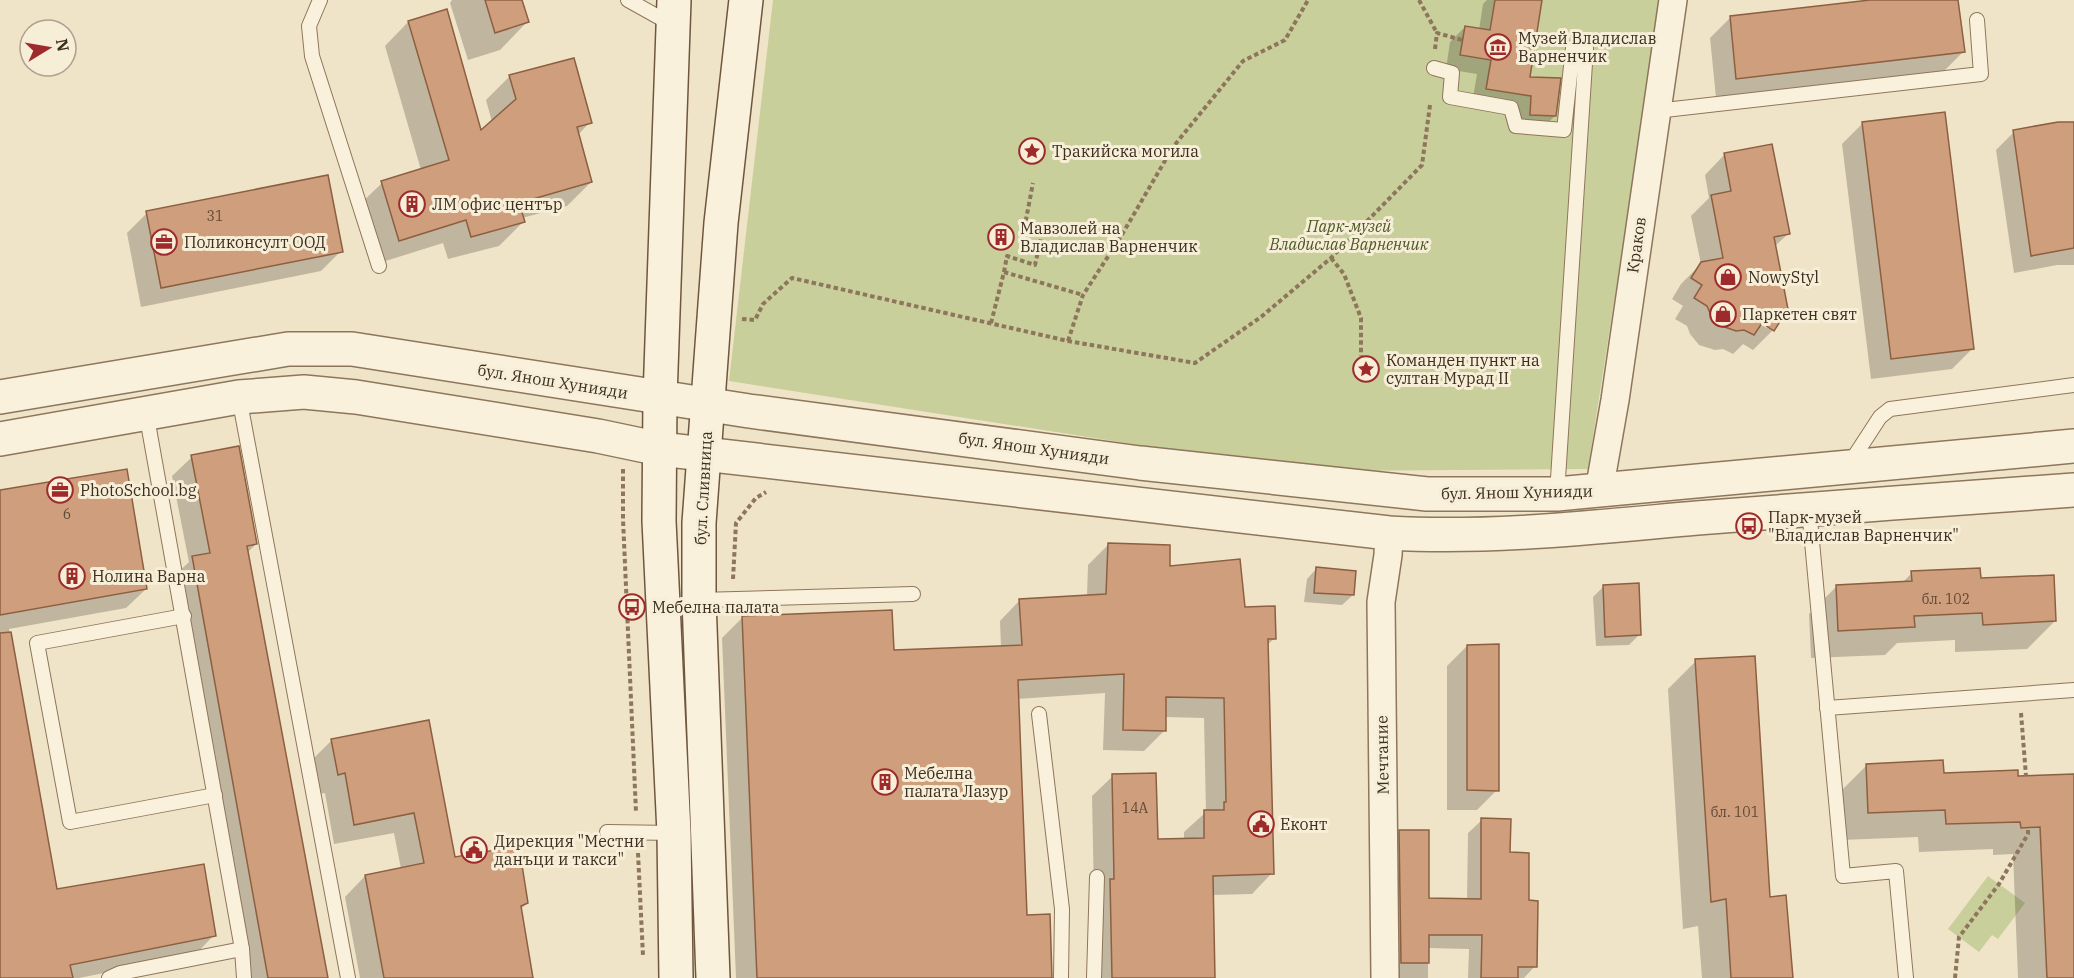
<svg xmlns="http://www.w3.org/2000/svg" width="2074" height="978" font-family="'IBM Plex Serif',serif">
  <rect width="100%" height="100%" fill="#f0e4c8"/>
  <g fill="#c9cf9b">
    <polygon points="773,0 1661,0 1588,469 1327,471 1145,446 729,381"/>
    <polygon points="1988,876 2025,903 1998,939 1992,935 1979,952 1948,929"/>
  </g>
  <g fill="#0003" fill-rule="evenodd">
    <polygon points="521,0 527,22 500,50 468,60 450,3 452,0"/>
    <polygon points="1487,0 1541,0 1528,78 1555,116 1540,130 1516,129 1517,110 1472,103 1477,74 1446,69 1450,42 1465,27 1479,30 1483,4"/>
    <polygon points="1883,0 1956,0 1964,51 1944,71 1716,98 1710,38 1730,18"/>
    <polygon points="408,22 480,133 492,122 486,100 510,76 590,122 578,135 591,182 567,206 522,218 523,222 499,246 448,259 443,243 376,264 358,206 382,183 421,170 385,46"/>
    <polygon points="1863,123 1972,349 1952,369 1871,379 1842,144"/>
    <polygon points="2074,124 2074,265 2057,265 2014,273 1996,150 2014,132"/>
    <path d="M1725,154L1788,234L1774,247L1773,330L1753,350L1743,344L1733,354L1723,349L1715,350L1699,345L1690,334L1687,326L1675,319L1683,306L1672,299L1681,284L1701,264L1691,216L1709,198L1705,175ZM1756,318L1767,325V328L1754,321Z"/>
    <polygon points="147,213 341,251 321,271 141,307 127,233"/>
    <polygon points="192,457 256,544 247,553 327,978 246,978 173,577 189,562 172,476"/>
    <polygon points="0,492 146,589 126,608 9,629 56,891 214,935 195,955 79,978 0,978"/>
    <polygon points="1108,545 1168,567 1244,608 1275,638 1266,646 1272,873 1252,894 1212,895 1214,978 1091,978 1094,897 1092,796 1113,776 1157,841 1184,840 1184,832 1206,812 1204,718 1164,717 1164,731 1144,751 1103,750 1105,693 1017,699 1026,917 1052,978 736,978 722,638 742,618 893,651 1001,647 1000,621 1020,600 1087,596 1088,565"/>
    <polygon points="1317,568 1353,595 1342,605 1304,602 1307,579"/>
    <polygon points="1912,573 1980,580 2055,621 2027,649 1955,652 1955,640 1897,643 1885,655 1811,658 1809,614 1837,586 1902,583"/>
    <polygon points="1603,587 1640,634 1629,645 1596,646 1593,597"/>
    <polygon points="1467,646 1497,790 1477,810 1447,810 1447,666"/>
    <polygon points="1696,661 1769,898 1791,978 1702,978 1698,926 1683,929 1668,689"/>
    <polygon points="427,722 454,859 527,903 520,910 531,978 360,978 345,897 365,876 401,869 394,833 334,844 325,793 318,794 311,761 332,740"/>
    <polygon points="1867,765 1942,774 2017,778 2074,775 2074,978 2018,978 2013,854 1993,855 1993,849 1919,852 1918,837 1841,840 1839,793"/>
    <polygon points="1482,820 1509,854 1527,902 1535,966 1524,978 1468,978 1469,949 1428,948 1428,978 1387,978 1386,845 1400,831 1428,900 1467,900 1468,833"/>
  </g>
  <g fill="#cf9f7d" stroke="#8d5f41" stroke-width="1.5">
    <polygon points="485,0 522,0 529,22 495,33"/>
    <polygon points="1495,0 1542,0 1530,77 1561,78 1556,116 1530,115 1531,96 1486,89 1491,60 1460,55 1465,26 1490,30"/>
    <polygon points="1870,0 1958,0 1965,52 1736,79 1730,16"/>
    <polygon points="447,9 481,130 516,99 509,75 574,58 592,123 577,127 592,182 519,203 525,222 471,237 466,220 399,241 381,181 449,160 408,21"/>
    <polygon points="1945,112 1974,349 1891,359 1862,122"/>
    <polygon points="2058,122 2074,122 2074,248 2031,256 2013,130"/>
    <polygon points="1772,144 1790,234 1774,237 1788,309 1774,331 1762,323 1754,335 1744,330 1736,331 1719,325 1710,313 1707,306 1694,298 1702,285 1691,278 1701,262 1723,258 1711,195 1731,191 1724,153"/>
    <polygon points="328,175 343,252 161,288 146,211"/>
    <polygon points="239,446 257,544 247,546 328,978 268,978 192,556 210,553 191,455"/>
    <polygon points="127,469 147,589 0,615 0,490"/>
    <polygon points="1108,543 1170,545 1170,566 1240,559 1245,607 1275,606 1276,639 1268,639 1274,874 1213,876 1215,978 1112,978 1110,879 1114,879 1112,774 1156,773 1158,839 1204,838 1204,810 1224,810 1224,802 1226,802 1224,698 1166,697 1166,731 1123,730 1124,674 1018,680 1027,915 1050,914 1052,978 757,978 742,616 892,610 894,650 1022,645 1019,599 1106,594"/>
    <polygon points="1316,567 1356,571 1354,595 1314,593"/>
    <polygon points="1980,568 1981,578 2054,575 2056,621 1983,625 1982,613 1914,616 1915,627 1838,631 1836,585 1912,581 1911,571"/>
    <polygon points="1639,583 1641,635 1605,637 1603,585"/>
    <polygon points="11,632 57,889 204,864 216,936 70,965 73,978 0,978 0,633"/>
    <polygon points="1499,644 1499,791 1467,790 1467,645"/>
    <polygon points="1755,656 1770,897 1786,895 1793,978 1731,978 1726,899 1711,902 1695,659"/>
    <polygon points="429,720 455,857 519,846 528,903 521,906 533,978 384,978 365,875 424,863 414,813 354,825 345,773 338,775 331,739"/>
    <polygon points="1943,760 1944,773 2018,770 2018,776 2074,774 2074,978 2047,978 2040,827 2021,828 2020,822 1946,824 1945,810 1868,813 1866,764"/>
    <polygon points="1481,818 1511,819 1510,852 1529,853 1529,900 1538,901 1537,967 1518,967 1518,978 1481,978 1482,935 1429,935 1429,963 1401,963 1399,830 1429,830 1429,898 1481,899"/>
  </g>
  <g fill="none" stroke-linecap="round" stroke-linejoin="round">
    <g stroke="#8d765c" stroke-width="16">
      <g id="service">
        <polyline points="320,0 309,26 312,56 379,266"/>
        <polyline points="628,0 671,24"/>
        <polyline points="1434,68 1452,73 1450,97 1511,108 1516,126 1564,130 1573,48 1586,48 1557,494"/>
        <polyline points="1656,111 1981,74 1977,20"/>
        <polyline points="239,397 348,978"/>
        <polyline points="146,412 242,949 244,978"/>
        <polyline points="1850,463 1880,417 1890,409 2074,385"/>
        <polyline points="1809,509 1843,876 1896,871 1906,978"/>
        <polyline points="699,600 913,594"/>
        <polyline points="184,616 37,643 70,822 215,795"/>
        <polyline points="1827,708 2074,690"/>
        <polyline points="1039,714 1062,909 1061,978"/>
        <polyline points="607,832 674,833"/>
        <polyline points="109,978 120,973 242,949"/>
        <polyline points="1094,978 1097,877"/>
      </g>
    </g>
    <g stroke="#8d765c" stroke-width="30">
      <g id="minor">
        <polyline points="1599,491 1615,400 1673,0"/>
        <polyline points="1385,978 1381,602 1388,555 1389,533"/>
      </g>
    </g>
    <g stroke="#8d765c" stroke-width="36">
      <g id="tertiary">
        <polyline points="0,397 288,349 352,349 749,411 1140,463 1427,494 1557,494 2074,446"/>
        <path d="M0,439L239,397L304,392L356,397L598,436L660,449L1389,533C1491,539 1595,527 1697,518C1823,508 1948,499 2074,490"/>
      </g>
    </g>
    <g stroke="#6f573f" stroke-width="36">
      <g id="secondary">
        <polyline points="674,0 660,398 659,521 674,833 676,978"/>
        <polyline points="713,978 699,600 699,523 721,223 746,0"/>
      </g>
    </g>
    <g stroke="#8d765c" stroke-width="4" stroke-dasharray="4.5 3" stroke-linecap="butt">
      <polyline points="1419,0 1437,33"/>
      <polyline points="1435,49 1437,33 1462,40"/>
      <polyline points="1331,258 1344,274 1361,318 1361,356"/>
      <polyline points="1004,272 1007,256 1035,265 1042,234 1024,230 1033,183"/>
      <polyline points="742,319 755,320 763,304 792,278 1068,341 1195,363 1261,317 1331,258 1422,165 1430,105"/>
      <polyline points="991,323 1004,272 1083,295"/>
      <polyline points="1068,341 1083,295 1120,238 1173,147 1243,61 1285,40 1308,0"/>
      <polyline points="623,469 623,519 636,812"/>
      <polyline points="733,579 736,523 756,498 766,492"/>
      <polyline points="2021,713 2026,776"/>
      <polyline points="638,853 643,956"/>
      <polyline points="1955,978 1959,937 1999,884 2028,834 2028,828"/>
    </g>
    <use href="#service" stroke="#faf1dc" stroke-width="14"/>
    <use href="#minor" stroke="#faf1dc" stroke-width="27"/>
    <use href="#tertiary" stroke="#faf1dc" stroke-width="33"/>
    <use href="#secondary" stroke="#faf1dc" stroke-width="33"/>
  </g>
  <defs>
    <g id="museum-ring" transform="scale(1.35)"><circle r="9.5" fill="#f7eed8" stroke="#9e2a2b" stroke-width="1.5"/><path d="M0-6L6-3V-2H-6V-3ZM-5-1h2V3h-2ZM-1-1h2V3h-2ZM3-1h2V3H3ZM-6 4H6V6H-6Z" fill="#9e2a2b"/></g>
    <g id="sight-ring" transform="scale(1.35)"><circle r="9.5" fill="#f7eed8" stroke="#9e2a2b" stroke-width="1.5"/><path d="M0-6L1.8-2.2L6-1.7L2.9 1.2L3.7 5.4L0 3.3L-3.7 5.4L-2.9 1.2L-6-1.7L-1.8-2.2Z" fill="#9e2a2b"/></g>
    <g id="building-ring" transform="scale(1.35)"><circle r="9.5" fill="#f7eed8" stroke="#9e2a2b" stroke-width="1.5"/><path d="M-4-6H4V6H1V3H-1V6H-4ZM-2.5-4.3h1.7v1.8h-1.7ZM.8-4.3h1.7v1.8H.8ZM-2.5-1h1.7V.8h-1.7ZM.8-1h1.7V.8H.8Z" fill="#9e2a2b"/></g>
    <g id="office-ring" transform="scale(1.35)"><circle r="9.5" fill="#f7eed8" stroke="#9e2a2b" stroke-width="1.5"/><path d="M-6-3h4V-5.5h4V-3h4V5H-6ZM-1-4.5V-3h2v-1.5ZM-6 0V1H6V0Z" fill="#9e2a2b"/></g>
    <g id="shop-ring" transform="scale(1.35)"><circle r="9.5" fill="#f7eed8" stroke="#9e2a2b" stroke-width="1.5"/><path d="M-5-2.5h2.3a2.7 3.5 0 0 1 5.4 0H5L5.5 6h-11ZM-1.5-2.5h3a1.5 2.3 0 0 0-3 0Z" fill="#9e2a2b"/></g>
    <g id="bus-ring" transform="scale(1.35)"><circle r="9.5" fill="#f7eed8" stroke="#9e2a2b" stroke-width="1.5"/><path d="M-5-6H5V4H4V6H2V4H-2V6H-4V4H-5ZM-3.5-4V0h7V-4ZM-3.5 1.2v1.5H-2V1.2ZM2 1.2v1.5H3.5V1.2Z" fill="#9e2a2b"/></g>
    <g id="civic-ring" transform="scale(1.35)"><circle r="9.5" fill="#f7eed8" stroke="#9e2a2b" stroke-width="1.5"/><path d="M-.6-6.5H3V-4.5H.6V-3L4-1V1h2V6H-6V1h2V-1L-.6-3ZM-1.2 2.5V6h2.4V2.5Z" fill="#9e2a2b"/></g>
  </defs>
  <g fill-rule="evenodd">
    <use href="#museum-ring" x="1498" y="47"/>
    <use href="#sight-ring" x="1032" y="151"/>
    <use href="#building-ring" x="412" y="204"/>
    <use href="#building-ring" x="1001" y="237"/>
    <use href="#office-ring" x="164" y="242"/>
    <use href="#shop-ring" x="1728" y="277"/>
    <use href="#shop-ring" x="1723" y="314"/>
    <use href="#sight-ring" x="1366" y="369"/>
    <use href="#office-ring" x="60" y="490"/>
    <use href="#bus-ring" x="1749" y="526"/>
    <use href="#building-ring" x="72" y="576"/>
    <use href="#bus-ring" x="632" y="607"/>
    <use href="#building-ring" x="885" y="782"/>
    <use href="#civic-ring" x="1261" y="824"/>
    <use href="#civic-ring" x="474" y="850"/>
  </g>
  <g text-anchor="middle" dominant-baseline="central" stroke-width="6" stroke-linejoin="round" paint-order="stroke">
    <g font-size="14" fill="#624a37">
      <text x="215" y="216">31</text>
      <text x="67" y="514">6</text>
      <text x="1946" y="599">бл. 102</text>
      <text x="1135" y="808">14А</text>
      <text x="1735" y="812">бл. 101</text>
    </g>
    <g font-size="16" fill="#3d2e20" stroke="#f7eed8" text-anchor="start">
      <text x="1518" y="38">Музей Владислав<tspan x="1518" dy="18">Варненчик</tspan></text>
      <text x="1052" y="151">Тракийска могила</text>
      <text x="432" y="204">ЛМ офис център</text>
      <text x="1020" y="228">Мавзолей на<tspan x="1020" dy="18">Владислав Варненчик</tspan></text>
      <text x="184" y="242">Поликонсулт ООД</text>
      <text x="1748" y="277">NowyStyl</text>
      <text x="1742" y="314">Паркетен свят</text>
      <text x="1386" y="360">Команден пункт на<tspan x="1386" dy="18">султан Мурад II</tspan></text>
      <text x="80" y="490">PhotoSchool.bg</text>
      <text x="1768" y="517">Парк-музей<tspan x="1768" dy="18">"Владислав Варненчик"</tspan></text>
      <text x="92" y="576">Нолина Варна</text>
      <text x="652" y="607">Мебелна палата</text>
      <text x="904" y="773">Мебелна<tspan x="904" dy="18">палата Лазур</tspan></text>
      <text x="1280" y="824">Еконт</text>
      <text x="494" y="841">Дирекция "Местни<tspan x="494" dy="18">данъци и такси"</tspan></text>
    </g>
    <g font-size="16" font-style="italic" fill="#4d5a26" stroke="#f7eed8">
      <text x="1349" y="226">Парк-музей<tspan x="1349" dy="18">Владислав Варненчик</tspan></text>
    </g>
    <g font-size="16" fill="#3d2e20" stroke="#f7eed8">
      <text transform="translate(1636 245) rotate(-82)">Краков</text>
      <text transform="translate(553 381) rotate(9)">бул. Янош Хунияди</text>
      <text transform="translate(1034 448) rotate(8)">бул. Янош Хунияди</text>
      <text transform="translate(703 488) rotate(-87)">бул. Сливница</text>
      <text transform="translate(1517 492) rotate(-1)">бул. Янош Хунияди</text>
      <text transform="translate(1382 755) rotate(-91)">Мечтание</text>
    </g>
  </g>
  <g transform="translate(48 48) rotate(79)"><circle r="28" fill="#f7eed8" stroke="#ada18e" stroke-width="1.5"/>
  <path d="M0-4.5L10 22L0 15L-10 22Z" fill="#9e2a2b"/>
  <text y="-9" font-size="16" font-weight="bold" text-anchor="middle" fill="#3d2e20">N</text>
  </g>
</svg>
